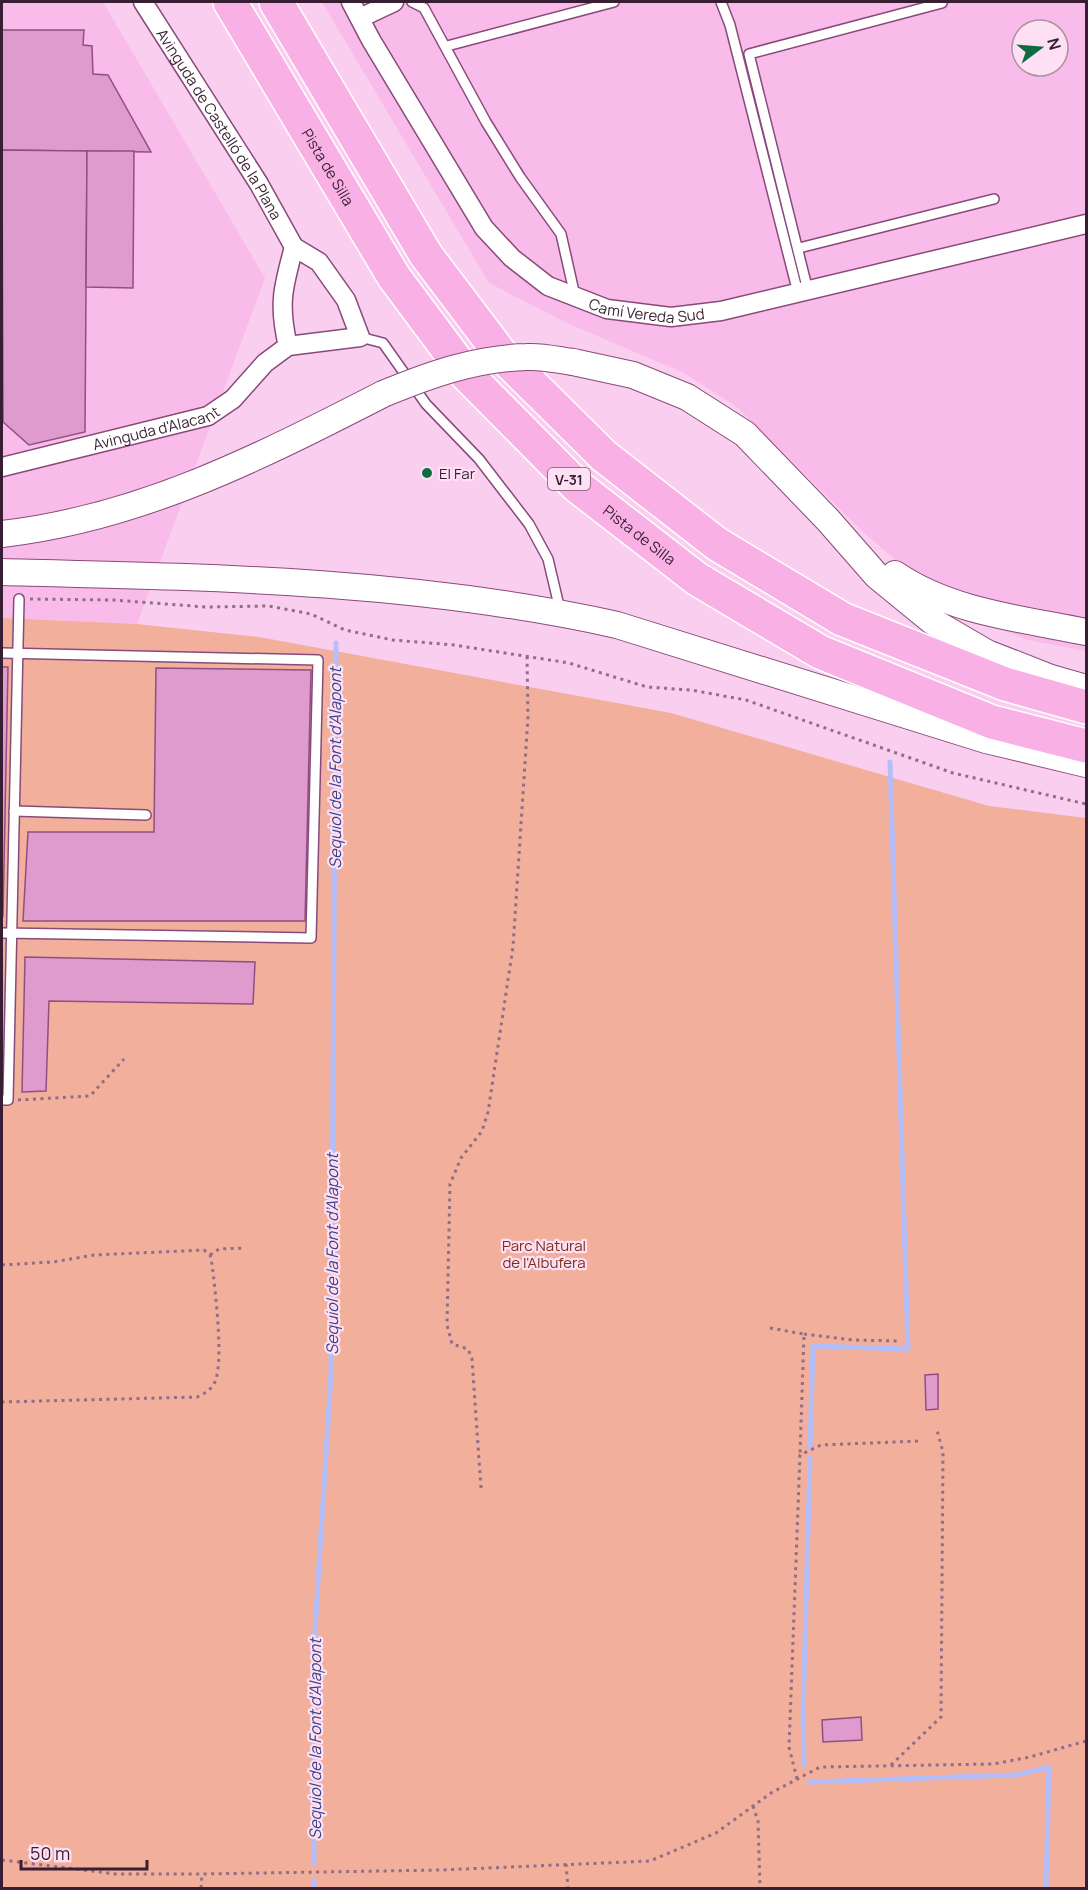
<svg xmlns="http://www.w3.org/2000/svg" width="1088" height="1890" font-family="Manrope,sans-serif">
  <rect width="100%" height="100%" fill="#faceee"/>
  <g fill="#f9bbe9" fill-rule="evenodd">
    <polygon points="2,2 103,2 265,278 137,624 2,618"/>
    <path d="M322,2H1086V651L1028,640L958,612L864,533L737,407L684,373L569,324L489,283ZM1022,30H1058V66H1022Z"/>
  </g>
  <polygon fill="#f2af9c" points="2,618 137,624 259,637 671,713 989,806 1086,818 1086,1888 2,1888"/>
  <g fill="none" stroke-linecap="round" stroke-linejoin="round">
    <g stroke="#b4bffa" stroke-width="5">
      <polyline points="810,1447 813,1346 908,1349 890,762"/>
      <polyline points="804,1765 803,1715 810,1457"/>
      <polyline points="809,1782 1016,1775 1049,1767 1046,1888"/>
      <polyline points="314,1864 314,1647 331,1373 336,643"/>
      <polyline points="314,1888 314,1880"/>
    </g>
  </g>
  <g fill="#df9ace" stroke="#8f5081" stroke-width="1.5">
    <polygon points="2,30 84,30 83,45 92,46 93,74 108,75 151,152 2,150"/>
    <polygon points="2,150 87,151 85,432 29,445 3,422"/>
    <polygon points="87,151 134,151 133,288 86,287"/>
    <polygon points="2,667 8,667 3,916 2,916"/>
    <polygon points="156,668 311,670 305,921 23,921 28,832 154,832"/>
    <polygon points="25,957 255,962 253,1004 49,1001 46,1091 22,1092"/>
    <polygon points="938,1374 938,1409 926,1410 925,1375"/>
    <polygon points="861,1717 862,1740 823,1742 822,1720"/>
  </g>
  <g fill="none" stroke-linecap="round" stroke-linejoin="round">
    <g stroke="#884a7a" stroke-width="12">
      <g id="service">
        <polyline points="412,2 424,8 486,122 520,177 561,234 575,296"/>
        <polyline points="721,2 730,25 798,293"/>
        <polyline points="447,46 614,2"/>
        <polyline points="799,248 994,199"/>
        <polyline points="808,291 749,54 942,3"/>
        <polyline points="360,337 383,343 426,404 479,459 529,524 548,559 560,610"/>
        <polyline points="2,653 318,660 311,938 2,933"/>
        <polyline points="14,811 146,815"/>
        <polyline points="2,1100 8,1100 19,599"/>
      </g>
    </g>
    <g stroke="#884a7a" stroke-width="21">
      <g id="minor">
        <path id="s1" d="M143,2L259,184L294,247"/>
        <path id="s2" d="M351,2L371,40L484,228L512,258L548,286L607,309L671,317L721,311L1086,224"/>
        <polyline points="360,18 394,2"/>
        <path d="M294,247L319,262L346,300L360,337L288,346C278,305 283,287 294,247Z"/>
        <path id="s3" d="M2,467L208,416L233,399L265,363L288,346"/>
      </g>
    </g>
    <g stroke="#884a7a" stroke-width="28">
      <g id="secondary">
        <polyline points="573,362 633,375 687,397 745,434 828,520 877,576 932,621 987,653 1051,678 1086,688"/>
        <path d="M2,534C141,518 260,457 383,394"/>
        <path d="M2,572C207,577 415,580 617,625L986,740L1086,764"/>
        <path d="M895,574C950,612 1023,619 1086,632"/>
      </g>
    </g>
    <g stroke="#fff" stroke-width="36">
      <g id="motorway">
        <path id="s4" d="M230,2L394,277L467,375L577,486L697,579L820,652L992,722L1086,746"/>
        <polyline points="276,2 426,255 500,353 604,456 717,544 842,619 1005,684 1086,707"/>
      </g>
    </g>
    <g stroke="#906e88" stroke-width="3" stroke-dasharray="3 4.5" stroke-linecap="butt">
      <polyline points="30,599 113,600 206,607 269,606 311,614 345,630 393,640 454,645 569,663 647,687 691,690 746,700 953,773 1086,804"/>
      <polyline points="18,1100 90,1096 124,1059"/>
      <polyline points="210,1255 219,1249 245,1248"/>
      <path d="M2,1265L53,1262L94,1255L204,1250L210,1255L212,1264C215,1289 224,1361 215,1382C211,1390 204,1394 197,1397L2,1402"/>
      <polyline points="770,1328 804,1334 800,1455"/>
      <polyline points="804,1334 853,1340 899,1341"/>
      <polyline points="481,1488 472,1359 468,1349 452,1344 447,1325 450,1184 461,1158 482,1131 488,1112 513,947 528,717 527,657"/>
      <polyline points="891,1765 941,1717 943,1452 937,1430"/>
      <polyline points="797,1779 789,1747 800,1455 821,1445 919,1441"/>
      <polyline points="753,1806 758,1821 760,1888"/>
      <polyline points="2,1860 116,1874 202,1874 441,1870 650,1861 716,1833 771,1793 820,1767 993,1764 1030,1757 1086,1741"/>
      <polyline points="566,1864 568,1888"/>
      <polyline points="201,1888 202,1874"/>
    </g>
    <use href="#service" stroke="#fff" stroke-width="9"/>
    <use href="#minor" stroke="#fff" stroke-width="18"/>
    <use href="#secondary" stroke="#fff" stroke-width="26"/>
    <use href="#motorway" stroke="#f8b0e5" stroke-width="33"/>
    <g stroke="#884a7a" stroke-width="28" stroke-linecap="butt">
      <path id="secondary-bridge" d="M383,394C429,375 476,358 527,357C542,356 558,360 573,362"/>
    </g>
    <use href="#secondary-bridge" stroke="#fff" stroke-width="26"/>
  </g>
  <circle fill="#0f6c40" stroke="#fee0f5" stroke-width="2" cx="427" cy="473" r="6"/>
  <g text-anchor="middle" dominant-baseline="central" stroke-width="4.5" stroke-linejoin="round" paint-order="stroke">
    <rect fill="#fee0f5" stroke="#73586c" stroke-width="1.5" x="548" y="468" width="42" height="22" rx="4.5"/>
    <g font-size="14" font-weight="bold" fill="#381e32">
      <text x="569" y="479">V-31</text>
    </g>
    <g font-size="15" fill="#381e32" stroke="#fee0f5">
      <text stroke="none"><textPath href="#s1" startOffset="144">Avinguda de Castelló de la Plana</textPath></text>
      <text stroke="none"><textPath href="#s4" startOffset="192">Pista de Silla</textPath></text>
      <text stroke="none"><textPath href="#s2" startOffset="452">Camí Vereda Sud</textPath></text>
      <text stroke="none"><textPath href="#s3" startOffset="159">Avinguda d'Alacant</textPath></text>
      <text stroke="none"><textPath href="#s4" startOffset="678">Pista de Silla</textPath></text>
    </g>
    <g font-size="15" fill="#381e32" stroke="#fee0f5" text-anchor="start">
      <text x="439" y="473">El Far</text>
    </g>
    <g font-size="15" fill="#7c2e18" stroke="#fee0f5">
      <text x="544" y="1245">Parc Natural<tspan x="544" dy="17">de l'Albufera</tspan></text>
    </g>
    <g font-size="16" font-style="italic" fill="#3b4186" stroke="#fee0f5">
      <text transform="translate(335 768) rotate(-90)">Sequiol de la Font d’Alapont</text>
      <text transform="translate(332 1254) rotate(-90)">Sequiol de la Font d’Alapont</text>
      <text transform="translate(315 1739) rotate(-90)">Sequiol de la Font d’Alapont</text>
    </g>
  </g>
  <rect width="1088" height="1890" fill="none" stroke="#381e32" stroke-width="6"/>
  <g transform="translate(1040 48) rotate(74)"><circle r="28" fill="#fee0f5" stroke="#af92a7" stroke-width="1.5"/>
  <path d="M0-4.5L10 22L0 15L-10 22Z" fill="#0f6c40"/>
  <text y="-9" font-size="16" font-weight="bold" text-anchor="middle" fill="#381e32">N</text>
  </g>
  <path d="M21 1860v9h126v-9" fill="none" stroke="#381e32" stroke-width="3"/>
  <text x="30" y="1860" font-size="18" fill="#381e32" stroke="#fee0f5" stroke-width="4.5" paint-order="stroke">50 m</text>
</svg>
